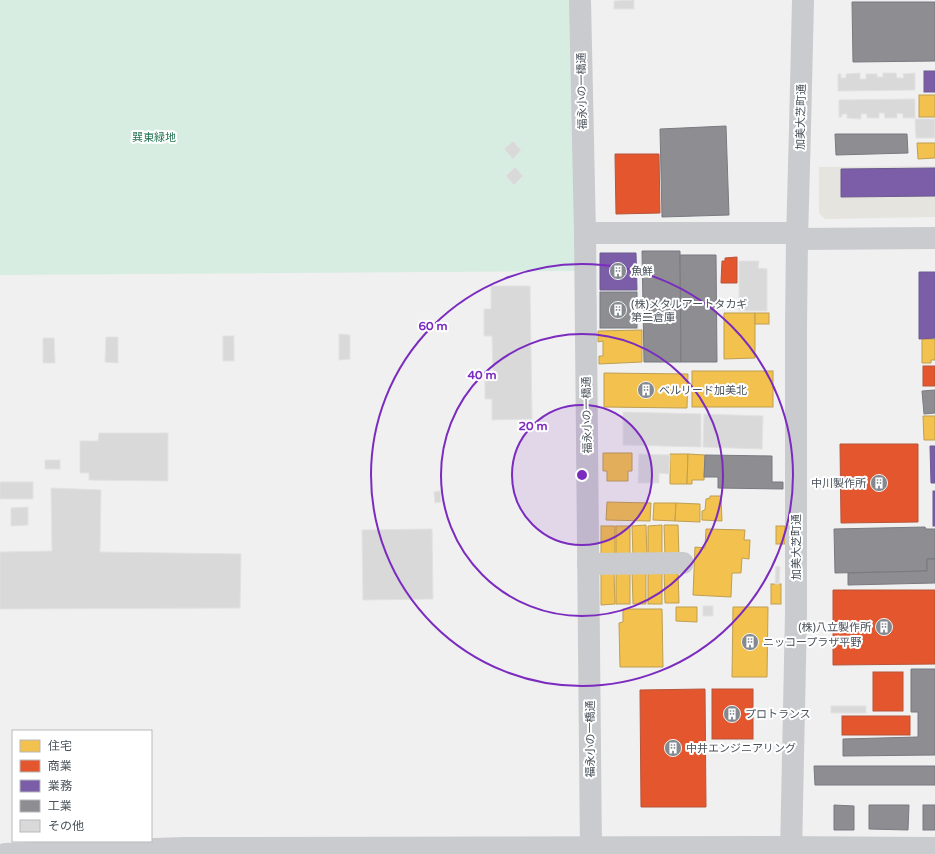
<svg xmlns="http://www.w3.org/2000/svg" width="935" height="854" font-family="'Varela Round','Noto Sans JP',sans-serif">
  <rect width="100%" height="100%" fill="#f0f0f0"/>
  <polygon fill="#e5e4de" points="935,166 935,217 825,219 819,213 819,167"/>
  <polygon fill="#d7ede1" points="0,0 574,0 576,271 0,275"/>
  <g fill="#f2c14e" stroke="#bf9f52">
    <rect x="919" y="95" width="16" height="22"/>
    <polygon points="917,143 935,143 935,158 918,159"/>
    <polygon points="724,313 755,313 755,358 724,359"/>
    <rect x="755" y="313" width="14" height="11"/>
    <polygon points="642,330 642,362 599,364 599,356 603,356 603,341 598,342 598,331"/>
    <polygon points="922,339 935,339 935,360 931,360 931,363 922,363"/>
    <rect x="692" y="371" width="81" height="36"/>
    <polygon points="604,373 688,374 687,408 604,407"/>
    <polygon points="923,416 935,416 935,440 924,440"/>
    <polygon points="603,453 632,453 632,471 628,471 628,481 607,481 607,471 603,471"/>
    <polygon points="670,454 688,454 687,484 670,484"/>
    <polygon points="688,454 705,455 704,480 692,480 692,484 687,484"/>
    <polygon points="710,496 721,496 722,521 702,520 702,511 705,510 706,499 710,498"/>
    <polygon points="607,502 651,503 650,521 606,520"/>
    <polygon points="654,503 676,503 675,521 653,520"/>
    <polygon points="676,503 700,504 700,522 675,521"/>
    <polygon points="646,525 647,557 633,558 632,526"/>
    <polygon points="662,525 662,557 648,558 648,526"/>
    <polygon points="664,525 678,525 679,557 665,557"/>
    <rect x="601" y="526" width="14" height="32"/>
    <polygon points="616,526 630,526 630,557 616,558"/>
    <rect x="776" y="526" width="9" height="18"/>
    <polygon points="706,529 745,530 744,540 750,540 749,559 742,558 741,573 732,573 731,597 693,595 695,547 705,548"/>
    <polygon points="664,571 678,571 679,603 665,603"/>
    <polygon points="601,572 614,572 615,604 601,605"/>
    <rect x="616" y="572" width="14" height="32"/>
    <polygon points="632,572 646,572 646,604 633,604"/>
    <rect x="648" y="572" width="14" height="32"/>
    <rect x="771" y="584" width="10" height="20"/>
    <polygon points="676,607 697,607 697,622 676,621"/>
    <polygon points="733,607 768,607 767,677 732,677"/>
    <polygon points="623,609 662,609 663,667 620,667 619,623 623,622"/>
  </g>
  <g fill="#e4572e" stroke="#b6553b">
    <polygon points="615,154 659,154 660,213 616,214"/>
    <polygon points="737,257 737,283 721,283 722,261 725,261 725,258"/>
    <rect x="923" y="366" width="12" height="20"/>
    <polygon points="840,444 918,444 918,522 841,523"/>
    <polygon points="833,590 935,590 935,664 833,665"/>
    <rect x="873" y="672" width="30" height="39"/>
    <polygon points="705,689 706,807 641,807 640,690"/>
    <rect x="712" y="689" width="41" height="50"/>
    <rect x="842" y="716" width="68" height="19"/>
  </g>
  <g fill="#7b5ea7" stroke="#6c5a90">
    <rect x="924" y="71" width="11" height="21"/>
    <polygon points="935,168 935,196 841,197 841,169"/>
    <polygon points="600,253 636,253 637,290 600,290"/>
    <polygon points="919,272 935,272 935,338 919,339"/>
    <polygon points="930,446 935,446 935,483 931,483"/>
    <rect x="933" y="491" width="2" height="35"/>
  </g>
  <g fill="#8d8d92" stroke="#797b81">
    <polygon points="852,2 935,2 935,61 853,62"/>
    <polygon points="726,126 729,215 662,217 660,129"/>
    <polygon points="835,134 907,134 908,153 836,155"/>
    <polygon points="642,251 680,251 681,362 644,362"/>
    <polygon points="680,255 716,255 717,362 681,362"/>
    <rect x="600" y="292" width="37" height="36"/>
    <polygon points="935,390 935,413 924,414 922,391"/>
    <polygon points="705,455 772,456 772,482 783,482 783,489 718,488 718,477 704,477"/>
    <polygon points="925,527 926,529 935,529 935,559 927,559 927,571 835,573 834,529"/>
    <polygon points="927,559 935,559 935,583 848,585 848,573 927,571"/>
    <polygon points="911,669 935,669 935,755 843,756 843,739 918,737 918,712 911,712"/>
    <polygon points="814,766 935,766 935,785 815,785"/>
    <polygon points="834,805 854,806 854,830 834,830"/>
    <polygon points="869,805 909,805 908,830 869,829"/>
    <rect x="923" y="805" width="12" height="25"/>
  </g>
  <g fill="#d9d9da" stroke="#e2e2e3">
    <polygon points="634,0 634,9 614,9 614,1"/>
    <polygon points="860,73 860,79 866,79 866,74 877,74 877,77 883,77 883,73 896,73 897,78 904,78 903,74 915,73 915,90 838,91 838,74 841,74 841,78 846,78 846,74"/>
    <polygon points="915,99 915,118 903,118 903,114 897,113 897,118 885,118 884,113 879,113 879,118 867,118 867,114 861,114 861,119 847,118 847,114 842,114 842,117 839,117 839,100"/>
    <polygon points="915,119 935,119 935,138 916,138"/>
    <polygon points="513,141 521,150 513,159 504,149"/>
    <polygon points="515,167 523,176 514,185 506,176"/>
    <polygon points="739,261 759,261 758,268 767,269 767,311 739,311"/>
    <polygon points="491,286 530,286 532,419 492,420 492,399 485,399 485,371 493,371 492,336 484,336 484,309 491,309"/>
    <polygon points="339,334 350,335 350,359 339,360"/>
    <rect x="223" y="336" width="11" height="25"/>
    <polygon points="106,337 118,337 118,363 105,362"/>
    <polygon points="43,338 54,338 55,363 43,363"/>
    <polygon points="623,412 701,414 701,447 623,445"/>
    <polygon points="704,414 763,416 762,449 703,447"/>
    <polygon points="99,433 168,433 168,481 89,480 89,473 80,473 80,441 98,441"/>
    <polygon points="639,454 670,455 669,474 659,473 659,483 638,483"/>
    <rect x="45" y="460" width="15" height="9"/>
    <rect x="0" y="482" width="33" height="17"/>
    <polygon points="51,488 101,490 100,552 241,554 240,608 0,609 0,552 52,551"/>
    <polygon points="440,491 441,502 435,503 434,492"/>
    <polygon points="28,507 28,525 11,526 11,508"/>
    <polygon points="432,529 433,599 363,600 362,530"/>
    <polygon points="776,566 780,567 779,584 775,584"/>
    <rect x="703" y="606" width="10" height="10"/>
    <rect x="831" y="706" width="35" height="7"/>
  </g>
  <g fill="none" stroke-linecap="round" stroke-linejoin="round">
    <g stroke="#cacbce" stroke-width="22">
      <polyline points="580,0 585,233 591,854"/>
      <polyline points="585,233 797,233"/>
      <polyline points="797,239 935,238"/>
      <polyline points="588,564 683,563"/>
      <polyline points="5,854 185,848 772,847 935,848"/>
      <polyline points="791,854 796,613 796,328 797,239 800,129 803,0"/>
    </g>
  </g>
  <circle cx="582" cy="475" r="70" fill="#7b2cbf" fill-opacity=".12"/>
  <g fill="none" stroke="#7b2cbf" stroke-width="2">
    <circle cx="582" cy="475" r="70"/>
    <circle cx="582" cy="475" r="141"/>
    <circle cx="582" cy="475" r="211"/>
  </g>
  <defs>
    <g id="building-disc" transform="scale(0.9)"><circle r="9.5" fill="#83898e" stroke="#fff"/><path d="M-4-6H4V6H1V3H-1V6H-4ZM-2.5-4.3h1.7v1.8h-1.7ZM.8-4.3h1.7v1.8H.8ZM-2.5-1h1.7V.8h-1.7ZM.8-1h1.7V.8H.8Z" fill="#fff"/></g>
  </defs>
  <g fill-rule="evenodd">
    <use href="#building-disc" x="618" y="271"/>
    <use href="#building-disc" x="618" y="310"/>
    <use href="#building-disc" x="646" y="390"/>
    <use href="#building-disc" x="879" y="483"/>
    <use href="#building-disc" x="884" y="627"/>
    <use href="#building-disc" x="750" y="642"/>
    <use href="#building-disc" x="732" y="714"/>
    <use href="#building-disc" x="673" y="748"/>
  </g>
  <g text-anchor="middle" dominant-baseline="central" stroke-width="4" stroke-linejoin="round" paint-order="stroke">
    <g font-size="11" fill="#49515a" stroke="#fff">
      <text transform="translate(582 91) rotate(-91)">福永小の一橋通</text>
      <text transform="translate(801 117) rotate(-89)">加美大芝町通</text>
      <text transform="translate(587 415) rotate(-91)">福永小の一橋通</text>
      <text transform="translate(796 547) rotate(-90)">加美大芝町通</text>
      <text transform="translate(590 739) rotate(-90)">福永小の一橋通</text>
    </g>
    <g font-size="11" fill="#217451" stroke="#fff">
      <text x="154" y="137">巽東緑地</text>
    </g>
    <g font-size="11" fill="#49515a" stroke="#fff" text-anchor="start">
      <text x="631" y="271">魚鮮</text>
      <text x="631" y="304">(株)メタルアートタカギ<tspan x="631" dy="13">第二倉庫</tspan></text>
      <text x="659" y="390">ベルリード加美北</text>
      <text x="866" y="483" text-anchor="end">中川製作所</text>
      <text x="871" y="627" text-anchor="end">(株)八立製作所</text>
      <text x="763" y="642">ニッコープラザ平野</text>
      <text x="745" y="714">プロトランス</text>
      <text x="686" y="748">中井エンジニアリング</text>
    </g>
  </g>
  <circle cx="582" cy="475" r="6" fill="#7b2cbf" stroke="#fff" stroke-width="2"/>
  <g font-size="12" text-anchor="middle" font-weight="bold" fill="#7b2cbf" stroke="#fff" stroke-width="4" stroke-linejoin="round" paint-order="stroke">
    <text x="433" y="330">60 m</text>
    <text x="482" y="379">40 m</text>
    <text x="533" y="430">20 m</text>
  </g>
  <rect x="12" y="730" width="140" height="112" fill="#ffffff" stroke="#b6b9bd"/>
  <rect x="20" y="740" width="20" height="12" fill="#f2c14e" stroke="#b6b9bd"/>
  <text x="48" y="750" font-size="12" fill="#49515a">住宅</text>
  <rect x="20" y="760" width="20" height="12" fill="#e4572e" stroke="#b6b9bd"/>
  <text x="48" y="770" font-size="12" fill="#49515a">商業</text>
  <rect x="20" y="780" width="20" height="12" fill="#7b5ea7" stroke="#b6b9bd"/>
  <text x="48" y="790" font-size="12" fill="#49515a">業務</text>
  <rect x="20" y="800" width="20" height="12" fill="#8d8d92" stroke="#b6b9bd"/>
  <text x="48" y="810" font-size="12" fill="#49515a">工業</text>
  <rect x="20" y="820" width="20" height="12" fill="#d9d9da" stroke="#b6b9bd"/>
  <text x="48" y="830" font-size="12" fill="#49515a">その他</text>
</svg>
